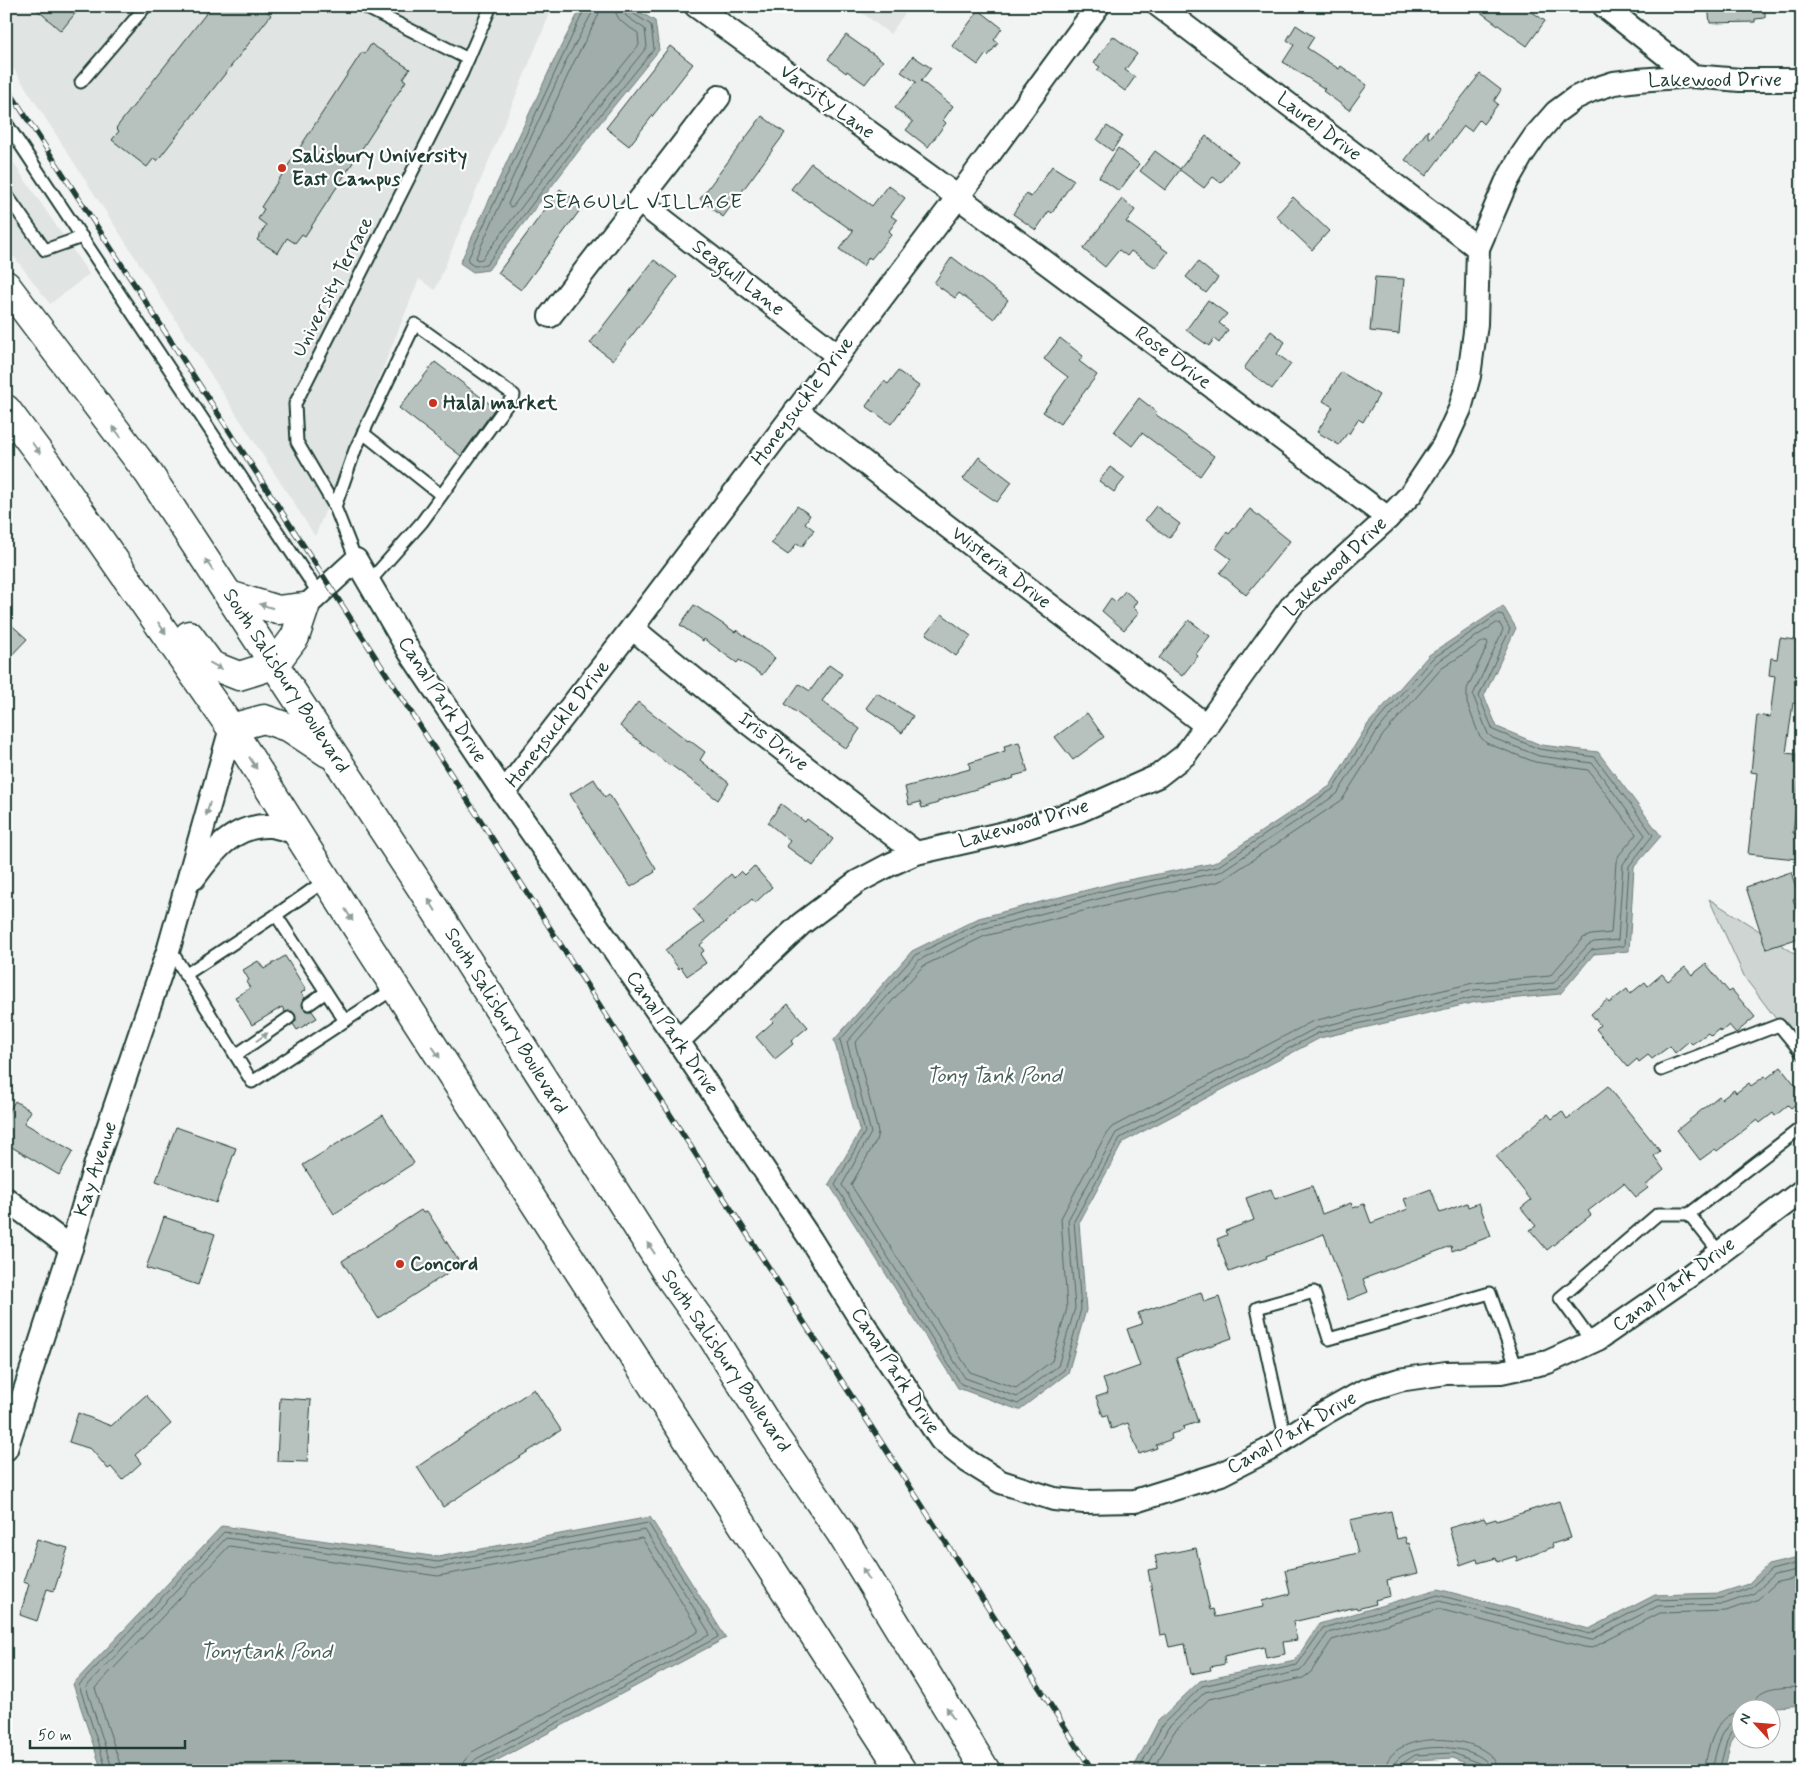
<svg xmlns="http://www.w3.org/2000/svg" width="1808" height="1777" font-family="Mynerve,sans-serif">
  <rect width="100%" height="100%" fill="#f2f3f3"/>
  <filter id="ink" filterUnits="userSpaceOnUse"><feTurbulence type="fractalNoise" baseFrequency=".02" numOctaves="2"/><feDisplacementMap in="SourceGraphic" scale="10" xChannelSelector="R" yChannelSelector="G"/><feConvolveMatrix kernelMatrix="1 2 1 2 8 2 1 2 1" color-interpolation-filters="sRGB"/></filter>
  <g filter="url(#ink)">
    <g fill="#e0e4e3">
      <polygon points="6,6 553,6 435,290 419,279 315,536 6,57"/>
      <polygon points="853,6 910,6 890,34"/>
      <polygon points="6,152 89,274 50,304 6,246"/>
    </g>
    <polygon fill="#ced5d3" stroke="#768984" points="1709,899 1802,958 1802,1053 1745,978"/>
    <g fill="#a1adaa" stroke="#6d807b">
      <polygon points="582,6 630,6 655,21 659,50 596,128 488,270 473,272 460,263 557,54"/>
      <polygon points="1503,606 1516,628 1484,696 1497,727 1541,745 1598,752 1661,836 1634,867 1629,951 1594,954 1560,994 1476,1002 1320,1038 1123,1142 1079,1223 1086,1310 1068,1373 1019,1410 958,1388 829,1184 860,1132 834,1040 912,951 979,918 1118,882 1214,863 1330,786 1368,724 1429,655"/>
      <polygon points="650,1517 726,1638 477,1771 102,1771 73,1684 222,1526 438,1557"/>
      <polygon points="1802,1557 1802,1705 1740,1710 1740,1728 1731,1742 1724,1771 1485,1771 1453,1758 1416,1760 1401,1771 1134,1771 1133,1769 1158,1721 1200,1681 1295,1661 1319,1624 1438,1589 1589,1629 1655,1595 1720,1593 1748,1584 1768,1565"/>
    </g>
    <g fill="none" stroke-linecap="round" stroke-linejoin="round">
      <g stroke="#536a63" stroke-width="1">
        <polyline points="586,6 468,259 468,262 474,266 486,265 592,125 654,49 651,25 631,12 629,6"/>
        <polyline points="593,6 592,13 567,59 476,257 477,260 482,259 587,121 647,47 645,29 626,16 622,6"/>
        <path d="M600,6L598,16L574,62L508,204L510,207L513,206L581,117L639,45L638,33C627,25 615,22 615,6"/>
        <polygon points="1499,614 1502,615 1510,629 1479,696 1493,730 1539,749 1595,757 1653,835 1629,866 1624,946 1591,950 1557,989 1475,997 1318,1033 1120,1138 1074,1221 1081,1309 1064,1370 1018,1404 961,1384 835,1185 865,1132 840,1040 915,955 980,923 1119,887 1217,867 1333,789 1372,727 1432,659"/>
        <polygon points="1497,623 1500,624 1503,630 1473,695 1488,734 1493,738 1539,756 1592,763 1645,835 1623,864 1618,940 1594,942 1588,945 1554,983 1474,990 1316,1028 1116,1133 1068,1220 1075,1308 1058,1366 1017,1397 965,1378 842,1185 871,1133 847,1042 919,960 982,929 1121,893 1220,872 1337,794 1377,731 1436,663"/>
        <polygon points="1484,641 1487,641 1488,644 1467,689 1467,703 1479,735 1486,743 1535,762 1588,770 1636,834 1635,836 1619,855 1616,862 1611,933 1591,935 1583,938 1550,976 1473,983 1313,1021 1112,1127 1106,1134 1061,1218 1067,1308 1052,1361 1016,1388 970,1372 851,1185 876,1141 878,1132 855,1043 923,966 985,936 1122,901 1217,882 1224,879 1342,800 1383,735 1441,669"/>
        <path d="M1752,1710C1754,1685 1783,1688 1802,1687"/>
        <polyline points="107,1771 79,1685 224,1532 438,1562 648,1523 718,1634 718,1637 479,1764 476,1771"/>
        <polyline points="113,1771 86,1687 226,1538 438,1568 645,1530 709,1632 709,1635 476,1759 471,1764 470,1771"/>
        <polyline points="121,1771 120,1764 95,1688 229,1546 438,1576 642,1538 698,1629 698,1632 472,1752 464,1761 462,1771"/>
        <polyline points="1138,1771 1163,1724 1202,1686 1297,1665 1323,1628 1438,1595 1590,1634 1656,1600 1722,1598 1750,1588 1771,1570 1802,1562"/>
        <polyline points="1145,1771 1168,1728 1205,1692 1300,1671 1304,1667 1328,1633 1439,1601 1591,1640 1658,1606 1724,1604 1753,1594 1774,1575 1802,1569"/>
        <polyline points="1153,1771 1174,1732 1209,1699 1303,1678 1311,1672 1332,1640 1439,1609 1584,1647 1592,1648 1660,1613 1726,1611 1757,1600 1777,1582 1802,1577"/>
        <path d="M1385,1771C1386,1726 1497,1732 1498,1771"/>
        <path d="M1392,1771C1394,1737 1489,1742 1491,1771"/>
        <polyline points="1399,1771 1400,1765 1415,1755 1453,1753 1481,1764 1484,1771"/>
        <path d="M1705,1771C1706,1751 1716,1713 1740,1712"/>
        <path d="M1713,1771C1714,1755 1722,1721 1740,1720"/>
        <polyline points="1719,1771 1727,1740 1735,1727 1740,1726"/>
      </g>
    </g>
    <g fill="#b7c1bd" stroke="#1f3d34">
      <polygon points="33,6 81,6 61,31"/>
      <polygon points="212,6 261,6 271,15 157,161 154,158 147,167 112,140 119,131 116,128"/>
      <polygon points="1472,6 1524,6 1545,21 1527,46"/>
      <polygon points="1708,6 1765,6 1765,18 1755,19 1755,22 1710,23"/>
      <polygon points="979,10 1002,28 994,40 998,43 988,56 986,54 978,65 952,46"/>
      <polygon points="1296,25 1314,37 1307,48 1339,69 1341,66 1367,85 1349,110 1323,91 1325,89 1283,62 1294,45 1287,40"/>
      <polygon points="846,35 883,61 865,84 847,71 846,73 828,59"/>
      <polygon points="1113,36 1137,54 1125,70 1135,77 1125,91 1097,70 1100,67 1094,63"/>
      <polygon points="371,44 410,69 403,79 406,81 305,236 302,234 295,243 287,238 278,253 257,240 266,225 258,219 264,209 261,207 362,52 365,54"/>
      <polygon points="670,46 693,64 629,146 606,128"/>
      <polygon points="913,56 931,68 921,81 953,106 943,120 946,123 928,147 906,130 913,122 895,108 916,82 901,72"/>
      <polygon points="1480,74 1501,90 1494,101 1498,104 1483,124 1479,120 1471,131 1464,126 1426,176 1405,160 1428,130 1428,137 1430,138"/>
      <polygon points="762,116 785,133 723,217 700,199"/>
      <polygon points="1107,126 1122,136 1112,151 1097,140"/>
      <polygon points="1206,136 1238,161 1221,183 1213,177 1204,188 1180,170 1165,190 1140,171 1155,151 1180,169"/>
      <polygon points="1118,148 1139,164 1119,191 1099,177"/>
      <polygon points="811,163 872,206 888,185 905,198 891,216 897,220 889,231 892,234 871,259 869,257 863,266 839,249 853,231 810,201 809,202 791,189"/>
      <polygon points="1052,166 1074,180 1052,213 1049,211 1036,230 1013,214 1026,194 1031,197"/>
      <polygon points="560,189 583,206 521,290 498,273"/>
      <polygon points="1293,197 1329,231 1312,250 1276,216"/>
      <polygon points="1122,199 1135,210 1126,222 1168,252 1156,268 1131,251 1127,256 1119,250 1105,267 1083,249"/>
      <polygon points="952,257 1008,300 994,319 959,293 955,298 934,283"/>
      <polygon points="654,260 677,277 613,360 590,343"/>
      <polygon points="1198,262 1218,278 1206,293 1186,277"/>
      <polygon points="1375,277 1404,279 1399,334 1370,331"/>
      <polygon points="1208,300 1227,314 1219,323 1228,330 1219,343 1214,339 1209,346 1186,330"/>
      <polygon points="1271,331 1285,342 1277,354 1291,364 1272,389 1244,368"/>
      <polygon points="1060,338 1083,356 1079,361 1097,375 1060,424 1043,412 1068,377 1044,359"/>
      <polygon points="435,362 495,408 461,456 399,408"/>
      <polygon points="898,371 919,386 891,424 866,406 884,381 888,384"/>
      <polygon points="1341,372 1379,395 1363,422 1358,419 1349,434 1348,432 1339,445 1317,432 1333,407 1323,401"/>
      <polygon points="1139,398 1157,412 1155,414 1214,456 1200,476 1142,433 1132,446 1114,432"/>
      <polygon points="979,457 1012,482 997,502 963,479"/>
      <polygon points="1110,467 1125,478 1114,492 1099,481"/>
      <polygon points="797,506 810,515 805,523 814,530 802,547 797,543 788,555 771,543"/>
      <polygon points="1156,506 1180,524 1169,538 1145,520"/>
      <polygon points="1250,509 1290,541 1246,595 1220,573 1231,559 1216,548 1227,532 1229,534"/>
      <polygon points="1125,591 1137,601 1133,607 1139,613 1124,630 1102,611 1111,598 1116,602"/>
      <polygon points="694,605 735,632 737,630 775,658 762,675 739,660 737,663 704,639 703,641 680,625"/>
      <polygon points="942,614 971,636 956,656 926,634"/>
      <polygon points="6,620 27,639 6,661"/>
      <polygon points="1189,620 1210,636 1196,654 1198,656 1182,676 1159,658"/>
      <polygon points="1780,638 1802,641 1802,704 1793,703 1786,753 1802,755 1802,779 1799,778 1793,833 1799,834 1796,859 1748,854 1757,773 1751,772 1757,715 1770,717 1775,676 1769,675 1771,658 1777,659"/>
      <polygon points="829,665 842,674 822,701 860,729 846,749 785,704 799,684 810,691"/>
      <polygon points="877,693 913,716 902,733 866,708"/>
      <polygon points="638,702 688,741 689,740 705,752 700,760 729,783 718,800 671,765 670,766 620,726"/>
      <polygon points="1087,713 1104,737 1073,760 1055,737"/>
      <polygon points="1019,742 1028,772 1013,776 1014,778 949,797 938,801 938,803 922,808 920,802 909,805 905,787 970,769 969,763 1005,751 1004,746"/>
      <polygon points="594,779 605,797 609,794 656,869 654,871 655,872 631,887 593,832 570,794"/>
      <polygon points="781,804 805,822 807,819 833,839 813,866 786,846 790,841 768,823"/>
      <polygon points="754,866 772,887 755,903 752,899 700,945 704,951 700,954 706,963 687,976 681,967 679,969 665,950 704,922 693,909 731,874 734,878 741,871 745,875"/>
      <polygon points="1791,872 1799,897 1793,899 1802,925 1802,937 1766,949 1746,887"/>
      <polygon points="285,956 306,990 301,993 305,998 302,1001 303,1008 306,1011 312,1011 317,1018 297,1030 293,1024 296,1021 295,1014 292,1011 285,1012 282,1007 252,1025 235,997 250,988 246,982 249,980 243,970 258,961 264,969"/>
      <polygon points="1706,964 1729,992 1732,990 1755,1017 1736,1033 1729,1025 1721,1032 1719,1029 1711,1036 1708,1033 1692,1044 1689,1041 1675,1053 1670,1046 1652,1059 1648,1055 1639,1062 1637,1059 1628,1067 1596,1029 1600,1025 1591,1014 1607,1000 1609,1003 1627,989 1630,994 1645,982 1648,986 1662,974 1668,981 1685,967 1692,975"/>
      <polygon points="788,1004 808,1027 791,1041 793,1044 775,1059 756,1037 773,1022 771,1020"/>
      <polygon points="1781,1067 1802,1094 1802,1099 1791,1108 1788,1105 1775,1116 1773,1113 1760,1123 1757,1120 1717,1151 1715,1149 1700,1160 1677,1130 1719,1096 1722,1099 1734,1090 1736,1093 1749,1083 1751,1086 1765,1076 1767,1078"/>
      <polygon points="1608,1086 1660,1151 1654,1156 1664,1170 1646,1185 1648,1188 1636,1197 1624,1183 1588,1211 1591,1215 1547,1250 1530,1230 1536,1226 1521,1208 1531,1200 1496,1156 1548,1114 1552,1119 1562,1111 1567,1119"/>
      <polygon points="15,1101 31,1111 24,1123 73,1151 59,1175 10,1146 6,1153 6,1112 8,1113"/>
      <polygon points="383,1115 414,1163 334,1214 303,1165"/>
      <polygon points="176,1127 236,1148 216,1203 156,1181"/>
      <polygon points="1312,1186 1322,1214 1351,1203 1353,1208 1364,1204 1371,1223 1408,1209 1404,1199 1431,1189 1440,1213 1467,1203 1468,1207 1479,1203 1491,1236 1452,1251 1451,1246 1363,1279 1368,1292 1348,1300 1324,1234 1266,1256 1267,1258 1229,1272 1217,1239 1227,1235 1225,1231 1254,1220 1246,1198 1271,1189 1275,1199"/>
      <polygon points="421,1210 423,1213 427,1211 458,1260 454,1262 457,1267 378,1318 342,1261"/>
      <polygon points="164,1217 215,1234 198,1285 146,1268"/>
      <polygon points="1201,1292 1204,1302 1219,1297 1232,1338 1176,1358 1198,1422 1183,1427 1184,1430 1171,1434 1172,1439 1156,1445 1157,1448 1139,1454 1128,1423 1111,1429 1107,1415 1103,1416 1096,1397 1108,1393 1103,1379 1140,1366 1127,1329 1142,1324 1138,1313"/>
      <polygon points="534,1389 561,1430 443,1507 417,1467"/>
      <polygon points="146,1395 171,1424 135,1455 141,1463 122,1480 111,1467 108,1469 91,1449 69,1442 78,1413 111,1426"/>
      <polygon points="280,1398 311,1400 307,1462 277,1461"/>
      <polygon points="1559,1501 1571,1538 1552,1544 1553,1547 1517,1561 1516,1556 1497,1562 1496,1558 1478,1563 1477,1559 1460,1565 1449,1528 1484,1518 1486,1522 1496,1519 1497,1521"/>
      <polygon points="1391,1511 1397,1539 1405,1537 1407,1544 1409,1543 1418,1573 1387,1580 1390,1596 1375,1600 1376,1604 1357,1609 1356,1607 1293,1622 1297,1640 1283,1642 1285,1654 1266,1658 1264,1647 1224,1656 1225,1664 1210,1667 1211,1670 1191,1674 1185,1644 1169,1647 1166,1634 1160,1635 1148,1570 1158,1568 1155,1556 1196,1548 1210,1610 1213,1609 1215,1617 1263,1607 1262,1601 1290,1594 1285,1570 1358,1553 1350,1520"/>
      <polygon points="37,1539 68,1548 54,1591 47,1589 37,1621 20,1615 29,1584 23,1582"/>
    </g>
    <g fill="none" stroke-linecap="round" stroke-linejoin="round">
      <g stroke="#1f3d34" stroke-width="15">
        <g id="lane">
          <polyline points="363,6 468,59"/>
          <polyline points="81,82 146,6"/>
          <polyline points="6,123 319,594"/>
          <polyline points="6,194 45,250 82,237"/>
          <polyline points="363,433 441,495"/>
          <polyline points="335,507 355,450 415,324 514,395 422,522 369,582"/>
          <polyline points="356,560 335,507 297,442 295,404 462,73 491,6"/>
          <polyline points="276,915 326,880"/>
          <polyline points="170,949 252,1082 395,988"/>
          <polyline points="185,975 276,915 345,1021"/>
          <polyline points="309,1004 326,992"/>
          <polyline points="236,1055 289,1018"/>
          <polyline points="1661,1070 1779,1025 1802,1053"/>
          <polyline points="1689,1214 1720,1253"/>
          <polyline points="1592,1342 1560,1298 1658,1214 1689,1214 1802,1127"/>
          <polyline points="1285,1437 1257,1308 1314,1292 1329,1339 1490,1293 1517,1369"/>
        </g>
      </g>
      <g stroke="#1f3d34" stroke-width="26">
        <g id="street">
          <polyline points="696,6 958,197 1388,518"/>
          <polyline points="1159,6 1478,248"/>
          <polyline points="1604,6 1692,76"/>
          <polyline points="639,201 837,355"/>
          <polyline points="550,316 719,97"/>
          <polyline points="796,410 1207,726"/>
          <polyline points="305,607 356,560 409,651 504,793 678,1041 811,1240 857,1314 941,1440 969,1462 1001,1482 1054,1499 1084,1502 1135,1501 1221,1474 1268,1450 1325,1413 1364,1391 1399,1380 1446,1373 1501,1372 1548,1362 1598,1339 1689,1276 1802,1191"/>
          <polyline points="632,628 742,718 916,853"/>
          <polyline points="504,793 632,628 958,197 1098,6"/>
          <path d="M194,878C213,852 232,826 267,826C276,825 288,831 297,833"/>
          <polyline points="678,1041 801,924 857,882 889,865 916,853 1018,830 1079,811 1158,776 1185,755 1293,604 1388,518 1411,494 1443,446 1460,409 1469,376 1476,324 1478,248 1506,183 1522,155 1535,136 1556,112 1575,98 1592,90 1614,83 1638,80 1692,76 1740,80 1802,80"/>
          <polyline points="6,1199 71,1248"/>
          <polyline points="6,1449 71,1248 96,1163 169,948 231,728"/>
        </g>
      </g>
      <g stroke="#1f3d34" stroke-width="31">
        <g id="primary">
          <polyline points="6,285 149,474 420,886 670,1278 711,1335 775,1437 840,1532 986,1771"/>
          <polyline points="6,409 48,465 231,728 371,950 902,1771"/>
          <polyline points="189,635 211,665 239,676 274,665 295,637 305,607 278,610 229,595"/>
          <polyline points="231,728 264,719 290,728 328,753"/>
        </g>
      </g>
      <use href="#lane" stroke="#fff" stroke-width="11"/>
      <use href="#street" stroke="#fff" stroke-width="22"/>
      <use href="#primary" stroke="#fff" stroke-width="28"/>
      <g stroke="#1f3d34" stroke-width="5.5">
        <polyline id="rail" points="6,86 329,585 1093,1771"/>
      </g>
      <use href="#rail" stroke="#fff" stroke-width="4" stroke-dasharray="11" stroke-linecap="butt"/>
    </g>
    <defs><path id="oneway-solid" d="M-6-.8H1V-3.2L6.5 0L1 3.2V.8H-6Z" transform="scale(1.25)"/></defs>
    <g fill="#8f9e9a">
      <use href="#oneway-solid" transform="translate(117 432) rotate(-127)"/>
      <use href="#oneway-solid" transform="translate(36 448) rotate(53)"/>
      <use href="#oneway-solid" transform="translate(209 565) rotate(-123)"/>
      <use href="#oneway-solid" transform="translate(266 606) rotate(-163)"/>
      <use href="#oneway-solid" transform="translate(162 628) rotate(56)"/>
      <use href="#oneway-solid" transform="translate(216 666) rotate(28)"/>
      <use href="#oneway-solid" transform="translate(253 763) rotate(58)"/>
      <use href="#oneway-solid" transform="translate(208 809) rotate(105)"/>
      <use href="#oneway-solid" transform="translate(432 905) rotate(-122)"/>
      <use href="#oneway-solid" transform="translate(349 915) rotate(58)"/>
      <use href="#oneway-solid" transform="translate(262 1037) rotate(-35)"/>
      <use href="#oneway-solid" transform="translate(436 1052) rotate(57)"/>
      <use href="#oneway-solid" transform="translate(651 1248) rotate(-123)"/>
      <use href="#oneway-solid" transform="translate(866 1574) rotate(-122)"/>
      <use href="#oneway-solid" transform="translate(950 1713) rotate(-121)"/>
    </g>
  </g>
  <g fill="#c8321e" stroke="#fff" stroke-width="2">
    <circle cx="282" cy="168" r="5"/>
    <circle cx="433" cy="403" r="5"/>
    <circle cx="400" cy="1264" r="5"/>
  </g>
  <g text-anchor="middle" dominant-baseline="central" stroke-width="4.5" stroke-linejoin="round" paint-order="stroke">
    <g font-size="20" fill="#1f3d34" stroke="#fff">
      <text x="1715" y="80">Lakewood Drive</text>
      <text transform="translate(827 102) rotate(36)">Varsity Lane</text>
      <text transform="translate(1319 127) rotate(37)">Laurel Drive</text>
      <text transform="translate(738 278) rotate(38)">Seagull Lane</text>
      <text transform="translate(333 287) rotate(-63)">University Terrace</text>
      <text transform="translate(1173 358) rotate(37)">Rose Drive</text>
      <text transform="translate(803 401) rotate(-53)">Honeysuckle Drive</text>
      <text transform="translate(1336 567) rotate(-44)">Lakewood Drive</text>
      <text transform="translate(1001 568) rotate(38)">Wisteria Drive</text>
      <text transform="translate(286 681) rotate(57)">South Salisbury Boulevard</text>
      <text transform="translate(442 700) rotate(57)">Canal Park Drive</text>
      <text transform="translate(558 724) rotate(-52)">Honeysuckle Drive</text>
      <text transform="translate(773 742) rotate(38)">Iris Drive</text>
      <text transform="translate(1024 824) rotate(-16)">Lakewood Drive</text>
      <text transform="translate(506 1021) rotate(58)">South Salisbury Boulevard</text>
      <text transform="translate(672 1033) rotate(55)">Canal Park Drive</text>
      <text transform="translate(96 1169) rotate(-72)">Kay Avenue</text>
      <text transform="translate(1674 1285) rotate(-36)">Canal Park Drive</text>
      <text transform="translate(726 1361) rotate(56)">South Salisbury Boulevard</text>
      <text transform="translate(895 1371) rotate(57)">Canal Park Drive</text>
      <text transform="translate(1292 1433) rotate(-30)">Canal Park Drive</text>
    </g>
    <g font-size="20" font-weight="bold" fill="#1f3d34" stroke="#fff" text-anchor="start">
      <text x="292" y="156">Salisbury University<tspan x="292" dy="23">East Campus</tspan></text>
      <text x="443" y="403">Halal market</text>
      <text x="410" y="1264">Concord</text>
    </g>
    <g font-size="21" letter-spacing="1" fill="#1f3d34" stroke="#fff">
      <text x="643" y="202">SEAGULL VILLAGE</text>
    </g>
    <g font-size="21" font-style="italic" fill="#465f57" stroke="#fff">
      <text x="994" y="1076">Tony Tank Pond</text>
      <text x="266" y="1652">Tonytank Pond</text>
    </g>
  </g>
  <rect width="1808" height="1777" fill="none" stroke="#fff" stroke-width="25"/>
  <rect x="12" y="12" width="1783" height="1752" fill="none" stroke="#1f3d34" stroke-width="2" filter="url(#ink)"/>
  <g transform="translate(1756 1724) rotate(296)"><circle r="24" fill="#ffffff" stroke="#a5b1ae"/>
  <path d="M0-4L9 19L0 12L-9 19Z" fill="#c8321e"/>
  <text y="-8" font-size="14" font-weight="bold" text-anchor="middle" fill="#1f3d34">N</text>
  </g>
  <path d="M30 1740v8h155v-8" fill="none" stroke="#1f3d34" stroke-width="2.5"/>
  <text x="38" y="1740" font-size="15" fill="#1f3d34" stroke="#ffffff" stroke-width="4" paint-order="stroke">50 m</text>
</svg>
